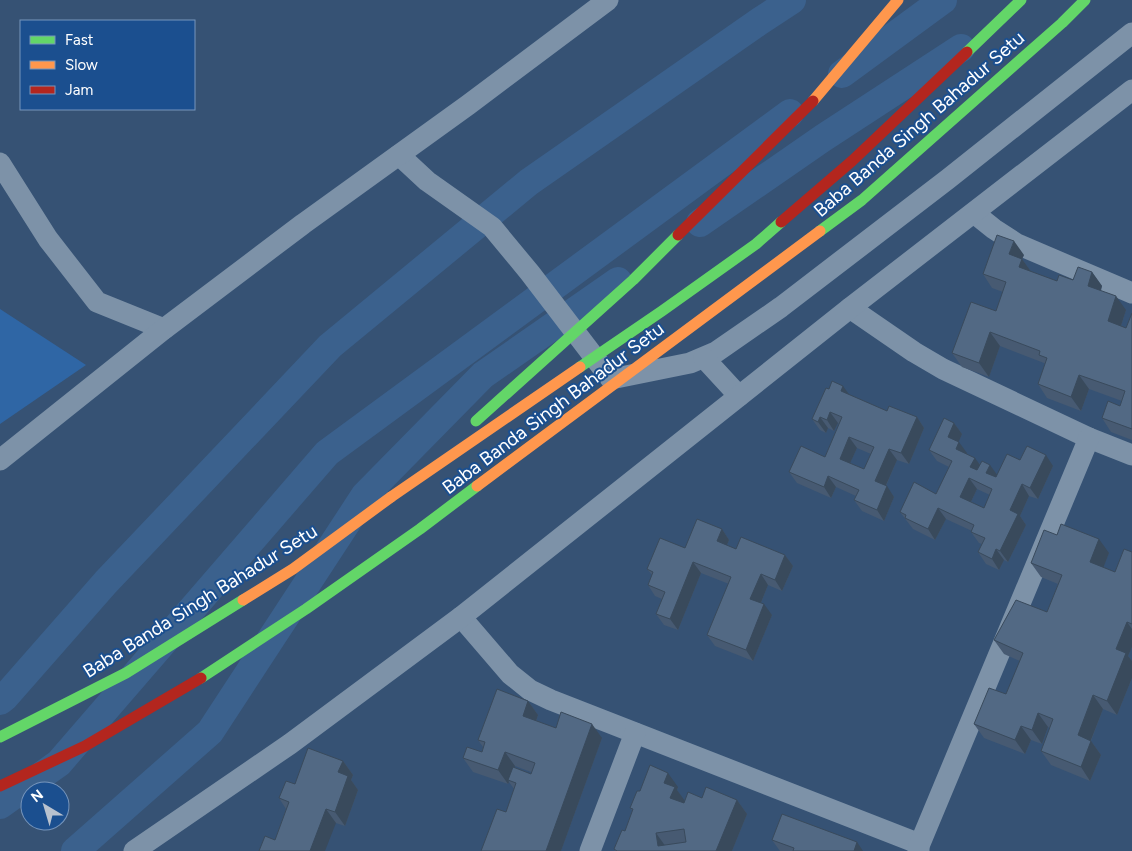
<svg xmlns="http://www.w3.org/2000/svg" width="1132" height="851" font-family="Figtree,sans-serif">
  <rect width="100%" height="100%" fill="#365274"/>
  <polygon fill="#2f66a5" points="0,309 86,365 0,424"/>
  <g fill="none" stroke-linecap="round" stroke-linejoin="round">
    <g stroke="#3b618d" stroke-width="28">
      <polyline points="842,74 943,0"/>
      <polyline points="700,223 823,138 961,48"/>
      <polyline points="0,701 5,697 106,582 330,346 529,182 760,21 792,0"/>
      <polyline points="0,805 59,763 327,453 790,113"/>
      <polyline points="75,851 210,732 365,495 483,375 618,281"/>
    </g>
    <g stroke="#7d92a8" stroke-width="21">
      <polyline points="399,155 427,181 492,227 530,273 611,379 690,363 716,352 781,307 948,179 1132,33"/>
      <polyline points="0,163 48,239 97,302 164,329"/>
      <polyline points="974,213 994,229 1017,244 1132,293"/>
      <polyline points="850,308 914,352 943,369 1089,438 1132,455"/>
      <polyline points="704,358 739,396"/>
      <polyline points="0,460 164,329 303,224 468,105 608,0"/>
      <polyline points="461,617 510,674 530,690 551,700 912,841 919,846"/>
      <polyline points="134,851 290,744 461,617 850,308 1132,90"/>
      <polyline points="590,851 635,733"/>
      <polyline points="919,851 919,846 1089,438"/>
    </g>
    <polyline stroke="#63d668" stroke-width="11" points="0,737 126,673 243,600"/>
    <polyline stroke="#ff974d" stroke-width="11" points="243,600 293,569 391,497"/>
    <g stroke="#63d668" stroke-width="11">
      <polyline points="967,52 1021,0"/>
      <polyline points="820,231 862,200 1062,23 1085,0"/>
      <polyline points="580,367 662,311 756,244 781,222"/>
      <polyline points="476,421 633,280 678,235"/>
      <polyline points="201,678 306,609 420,529 477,486"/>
    </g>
    <g stroke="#ff974d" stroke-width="11">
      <polyline points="813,101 898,0"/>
      <polyline points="477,486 820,231"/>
      <polyline points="391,497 580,367"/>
    </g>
    <g stroke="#b3261e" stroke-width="11">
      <polyline points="781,222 852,161 967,52"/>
      <polyline points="678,235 813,101"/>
      <polyline points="0,786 85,746 201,678"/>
    </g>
  </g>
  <g fill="#475a72" fill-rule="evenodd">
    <polygon points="1024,255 1022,259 1031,272 1057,281 1073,280 1092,272 1102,286 1101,291 1126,310 1121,326 1126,328 1132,313 1132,440 1111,432 1102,418 1120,406 1122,401 1089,389 1081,411 1047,398 1038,384 1045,364 1044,363 1000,346 989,377 962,367 952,353 996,311 1003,292 992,288 983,274"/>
    <path d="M829,389L850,395L887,411L917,417L924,428L909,464L897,460L886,486L894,497L884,521L862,511L854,500L856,496L836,487L831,498L797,483L789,472L825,457L839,424L838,423L834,431L828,428L826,433L820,430L812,419ZM857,448L871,454L864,469L850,463Z"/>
    <path d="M954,423L962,434L958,442L967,454L980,464L997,475L1020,460L1053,466L1038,499L1029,496L1020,516L1026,525L1008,562L1004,560L999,570L986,564L978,552L982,544L979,543L971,532L972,531L946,519L935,540L913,529L900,512L936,494L949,467L937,461L929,450ZM977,489L990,495L984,508L971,502Z"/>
    <polygon points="722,529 729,540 727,545 736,549 785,555 793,566 782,591 768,585 761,603 772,615 753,661 715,646 707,635 729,584 701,573 678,630 664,625 656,614 662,599 655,596 648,585 652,575 647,569 685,548"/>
    <polygon points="1057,535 1109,553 1103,567 1115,572 1132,552 1132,647 1128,656 1132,661 1132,678 1117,715 1103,709 1091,741 1101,755 1090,781 1051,765 1041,751 1050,728 1048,727 1042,744 1031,740 1025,754 984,738 974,724 1006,694 1020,661 1004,654 994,640 1047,612 1058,584 1041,577 1031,563"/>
    <path d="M528,701L538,715L536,721L556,728L602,738L561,851H481L506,812L514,789L509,782L508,784L473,772L463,758L482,752L483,747L478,740ZM515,766L531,772V774L514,768Z"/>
    <polygon points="343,761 353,775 351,780 358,790 345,826 336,823 275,840 286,809 279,798 295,784"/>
    <polygon points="678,787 677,790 684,801 702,798 737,800 747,814 732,851 615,851 614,849 625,831 633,811 630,808 640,791"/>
    <polygon points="772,840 863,851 780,851"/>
  </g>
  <g fill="#394a5c">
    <polygon points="1014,241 1024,255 1022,259 1032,273 1029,281 1009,254"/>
    <polygon points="1092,272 1102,286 1097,300 1088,286"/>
    <polygon points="1116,296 1126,310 1118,335 1108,321"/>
    <polygon points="990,332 1000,346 989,377 979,363"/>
    <polygon points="1079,375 1089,389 1081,411 1071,397"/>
    <polygon points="843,386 851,397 841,391"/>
    <polygon points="830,412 838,423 834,431 827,420"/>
    <polygon points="820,417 828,428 826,433 818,422"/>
    <polygon points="917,417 924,428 909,464 901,453"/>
    <polygon points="954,423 962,434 956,448 948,437"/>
    <polygon points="849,437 857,448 847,470 840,459"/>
    <polygon points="959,442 967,453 964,460 956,449"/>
    <polygon points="889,449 897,460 883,492 875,481"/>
    <polygon points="1046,455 1053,466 1038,499 1030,488"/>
    <polygon points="975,458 983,469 978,478 970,467"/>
    <polygon points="990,465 998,476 994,484 986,473"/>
    <polygon points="828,476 836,487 831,498 824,487"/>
    <polygon points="969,478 977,489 968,508 960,497"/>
    <polygon points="1022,484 1029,496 1020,516 1026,525 1008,562 1000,551 1010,510"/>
    <polygon points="887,486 894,497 884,521 877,510"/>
    <polygon points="938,508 946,519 935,540 928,529"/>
    <polygon points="722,529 729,540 724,552 717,541"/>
    <polygon points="1099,539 1109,553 1100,576 1090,562"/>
    <polygon points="996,549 1004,560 999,570 992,559"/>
    <polygon points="785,555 793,566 782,591 775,580"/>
    <polygon points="693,562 701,573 678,630 670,619"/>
    <polygon points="761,574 768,585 758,610 750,599"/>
    <polygon points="764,604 772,615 753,661 746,650"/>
    <polygon points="1127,622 1132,629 1132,647 1128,656 1132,661 1132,678 1117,715 1107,701 1116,649"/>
    <polygon points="1093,695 1103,709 1089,745 1091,741 1101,755 1090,781 1081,767 1078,735"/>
    <polygon points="528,701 538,715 533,730 523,716"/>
    <polygon points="1038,713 1048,727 1042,744 1032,730"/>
    <polygon points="592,724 602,738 561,851 546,851"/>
    <polygon points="1021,726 1031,740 1025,754 1015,740"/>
    <polygon points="505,752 515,766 510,781 508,780 509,782 508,784 498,770"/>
    <polygon points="343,761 353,775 351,780 358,790 345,826 335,812 338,772"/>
    <polygon points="668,773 678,787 677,790 685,801 680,812 670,798 664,783"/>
    <polygon points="737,800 747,814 732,851 716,851"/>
    <polygon points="326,809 336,823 325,851 310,851"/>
    <polygon points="656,833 666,847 658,846"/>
    <polygon points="857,842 863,851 854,851"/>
  </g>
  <g fill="#526984" stroke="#394a5c" fill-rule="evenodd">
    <polygon points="997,235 1014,241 1009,254 1022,259 1019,267 1057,281 1059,275 1073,280 1078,267 1092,272 1088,286 1116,296 1108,321 1126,328 1132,313 1132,429 1102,418 1108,401 1120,406 1125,391 1079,375 1071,397 1038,384 1047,358 1039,355 1040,351 990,332 979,363 952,353 971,302 996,311 1006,282 983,274"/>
    <path d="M832,381L843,386L841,391L887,411L889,406L917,417L901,453L889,449L875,481L887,486L877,510L854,500L859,490L828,476L824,487L789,472L801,446L825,457L842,417L830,412L827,420L820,417L818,422L812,419L826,388L829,389ZM849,437L874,447L864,469L840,459Z"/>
    <path d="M944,418L954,423L948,437L959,442L956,449L975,458L970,467L977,470L982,461L990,465L986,473L996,477L1007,454L1020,460L1027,446L1046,455L1030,488L1022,484L1010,510L1018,514L1000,551L996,549L992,559L978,552L985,538L971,532L974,525L938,508L928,529L905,518L906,515L900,512L914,482L936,494L952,461L929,450ZM969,478L992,489L984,508L960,497Z"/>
    <polygon points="697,519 722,529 717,541 736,549 741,537 785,555 775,580 761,574 750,599 764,604 746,650 707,635 731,577 693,562 670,619 656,614 665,592 648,585 653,572 647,569 660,538 685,548"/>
    <polygon points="1061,524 1099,539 1090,562 1115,572 1124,549 1132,552 1132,624 1127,622 1116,649 1126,653 1107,701 1093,695 1078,735 1091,741 1081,767 1041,751 1053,719 1038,713 1032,730 1021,726 1015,740 974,724 989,688 1006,694 1023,653 994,640 1016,600 1047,612 1062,575 1031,563 1044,530 1057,535"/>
    <polygon points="497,689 528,701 523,716 556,728 561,712 592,724 546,851 481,851 497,809 506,812 516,783 508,780 513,767 531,774 535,763 505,752 498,770 463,758 467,747 482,752 485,742 478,740"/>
    <polygon points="308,748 343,761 338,772 348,776 335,812 326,809 310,851 259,851 265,836 275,840 289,802 279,798 286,781 295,784"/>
    <path d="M650,765L668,773L664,783L675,787L670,798L684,803L688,792L702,798L706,787L737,800L716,851H617L614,849L622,830L625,831L633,809L630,808L637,791H640ZM684,829L686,842L658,846L656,833Z"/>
    <polygon points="782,814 857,842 854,851 793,851 794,848 772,840"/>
  </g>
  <g text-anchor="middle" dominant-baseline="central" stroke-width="4" stroke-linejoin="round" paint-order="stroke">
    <g font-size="19" fill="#fff" stroke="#1b4f8f">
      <text transform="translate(919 124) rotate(-41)">Baba Banda Singh Bahadur Setu</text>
      <text transform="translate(553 408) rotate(-37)">Baba Banda Singh Bahadur Setu</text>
      <text transform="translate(200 601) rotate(-32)">Baba Banda Singh Bahadur Setu</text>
    </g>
  </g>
  <rect x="20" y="20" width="175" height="90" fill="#1b4f8f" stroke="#7695bc"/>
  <rect x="30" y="36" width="25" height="8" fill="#63d668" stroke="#7695bc"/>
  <text x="65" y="45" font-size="15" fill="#ffffff">Fast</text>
  <rect x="30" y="61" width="25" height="8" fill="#ff974d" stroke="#7695bc"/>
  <text x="65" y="70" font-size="15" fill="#ffffff">Slow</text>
  <rect x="30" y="86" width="25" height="8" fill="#b3261e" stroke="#7695bc"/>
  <text x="65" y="95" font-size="15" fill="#ffffff">Jam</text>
  <g transform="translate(45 806) rotate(322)"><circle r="24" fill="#1b4f8f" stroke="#7695bc"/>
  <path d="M0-4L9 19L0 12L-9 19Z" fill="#b9c2ce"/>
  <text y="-8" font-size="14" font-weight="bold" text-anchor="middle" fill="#ffffff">N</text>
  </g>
</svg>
